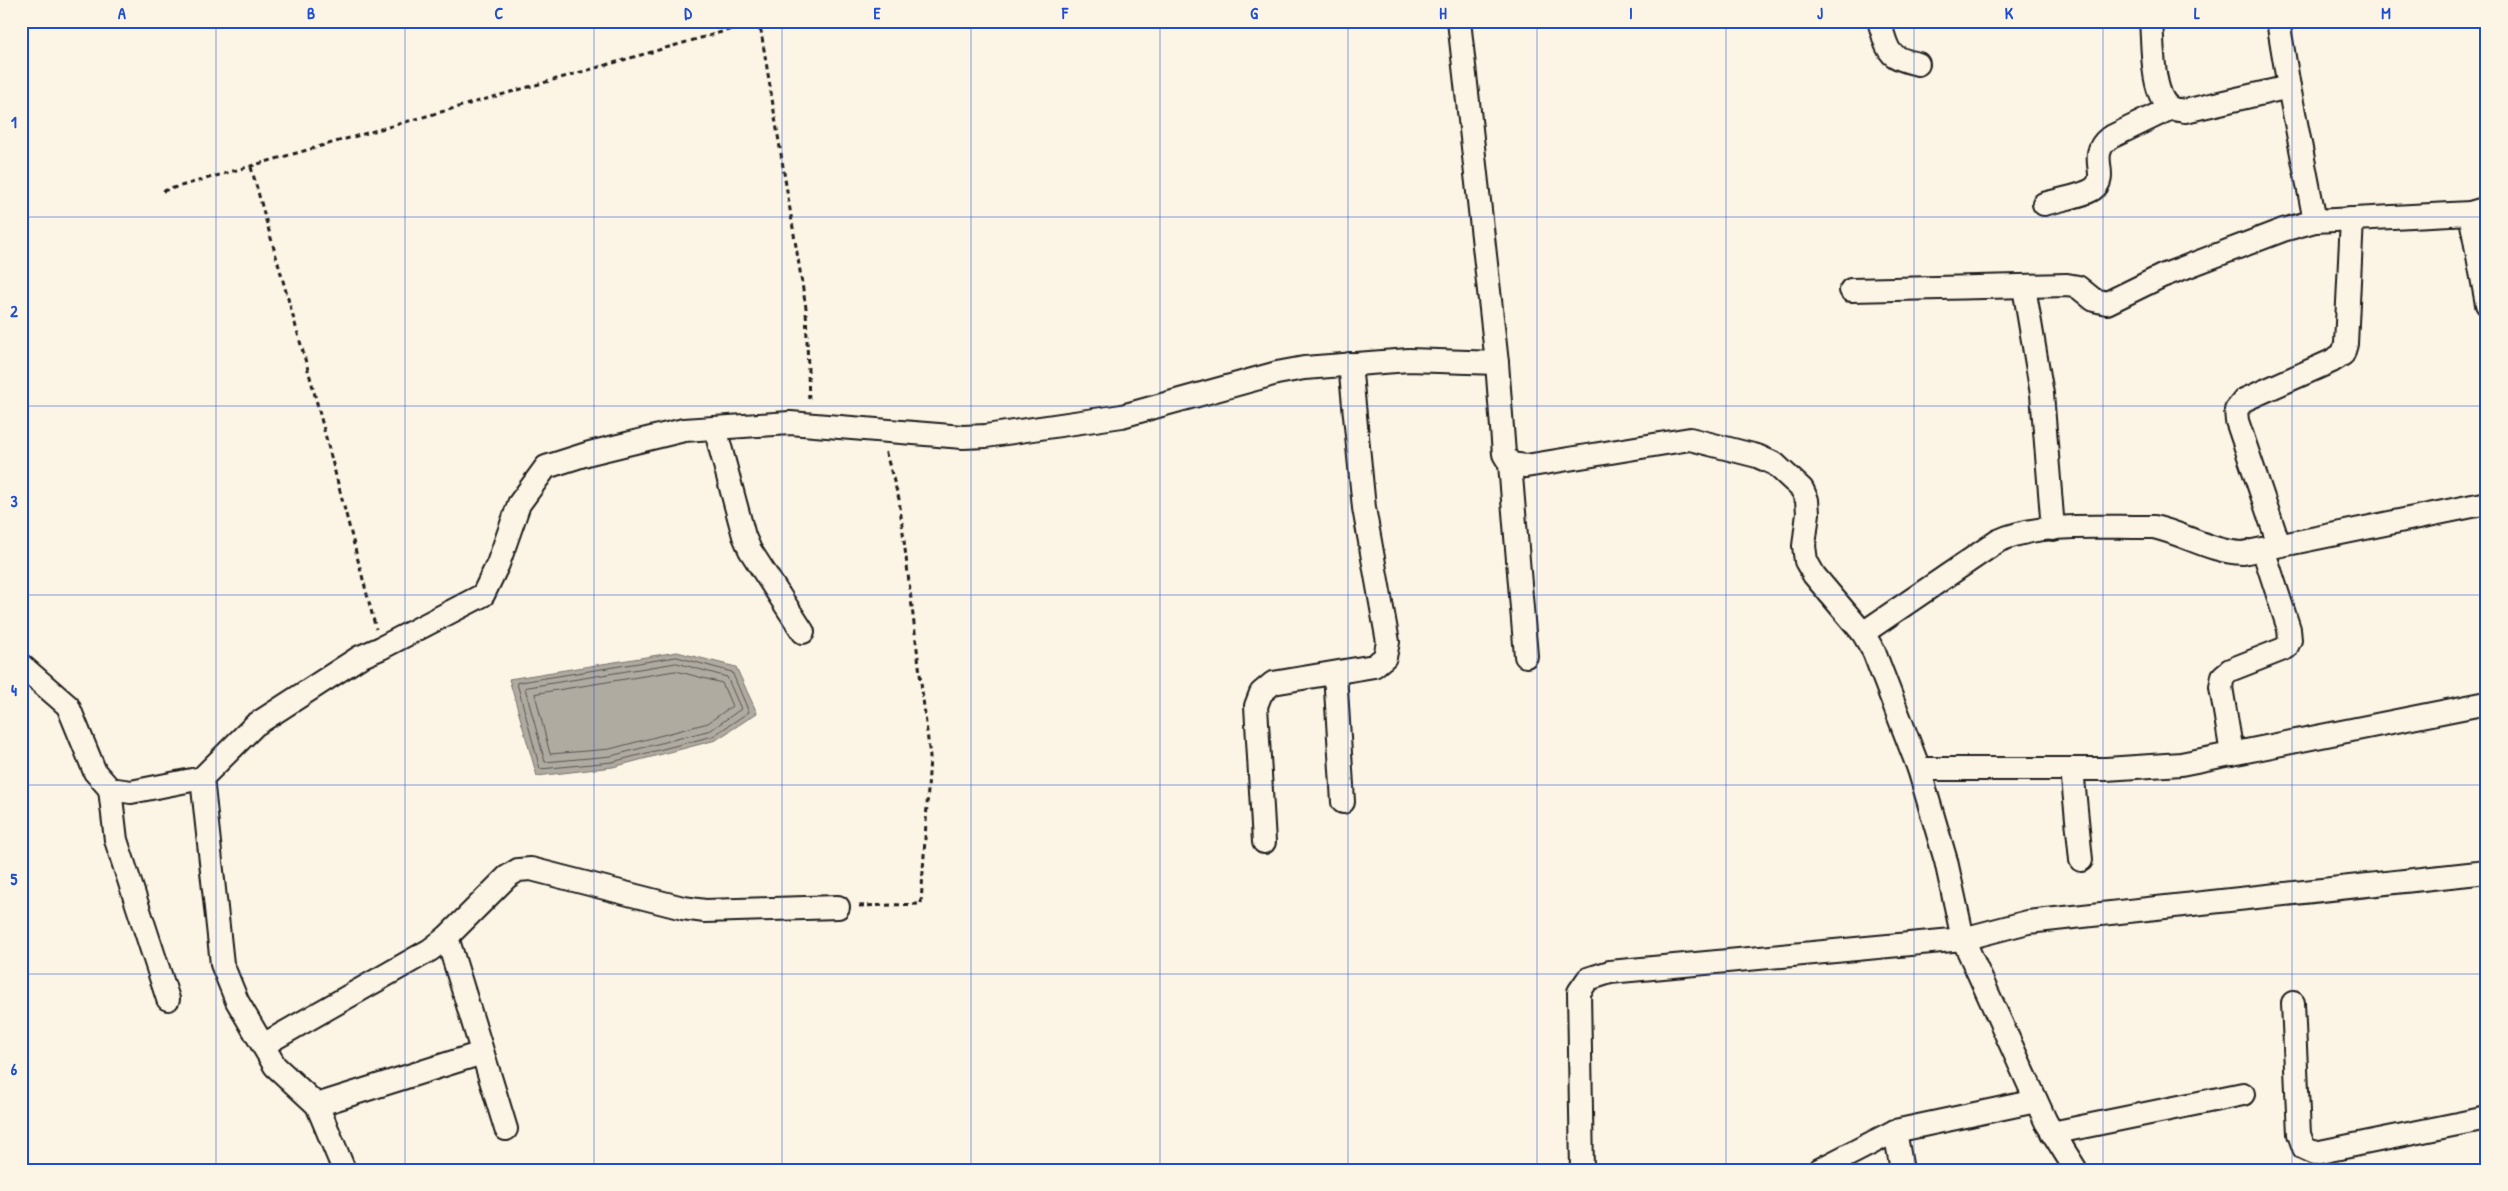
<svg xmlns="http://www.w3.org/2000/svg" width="2508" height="1191" font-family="'Patrick Hand',sans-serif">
  <rect width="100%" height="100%" fill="#fcf5e5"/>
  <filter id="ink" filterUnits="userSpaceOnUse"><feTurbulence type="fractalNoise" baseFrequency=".02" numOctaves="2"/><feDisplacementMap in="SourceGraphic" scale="10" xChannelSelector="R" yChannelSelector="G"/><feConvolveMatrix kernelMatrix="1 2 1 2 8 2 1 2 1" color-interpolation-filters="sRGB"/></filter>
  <g filter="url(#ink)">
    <polygon fill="#b0aba1" stroke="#75726c" points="677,652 736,667 757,713 716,740 613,767 537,776 509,679"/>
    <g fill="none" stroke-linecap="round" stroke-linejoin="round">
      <g stroke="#575551" stroke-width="1">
        <polygon points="677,657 732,672 749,712 713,736 612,762 540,769 517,683"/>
        <polygon points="677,663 727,677 741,709 711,730 611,756 545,762 525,688"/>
        <polygon points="676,671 722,683 732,706 708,723 610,749 550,754 535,694"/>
      </g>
      <g stroke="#1c1c1c" stroke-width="26">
        <g id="minor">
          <polyline points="1459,21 1497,363 1504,454 1510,464 1526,466 1690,439 1757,456 1775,464 1802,489 1807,500 1808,513 1804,546 1806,561 1814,575 1863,633 1874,652 1919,769 1946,861 1963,939 2046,1122 2076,1170"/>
          <path d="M1879,21C1889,52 1885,56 1918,64"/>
          <path d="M2151,21C2153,43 2151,94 2170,108C2174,110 2181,110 2185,111L2289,87"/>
          <polyline points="2278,21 2289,87 2315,221"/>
          <path d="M2044,204C2057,200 2083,196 2093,189C2111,176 2086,156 2109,138L2171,108"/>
          <polyline points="2470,213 2487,304"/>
          <polyline points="2024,287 2042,394 2053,529"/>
          <polyline points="1851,290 2067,285 2078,287 2094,300 2107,303 2162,276 2283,230 2315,221 2470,213 2487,208"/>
          <polyline points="715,428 744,536 750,550 803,632"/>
          <polyline points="1510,464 1526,656"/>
          <polyline points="2279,545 2237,421 2236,410 2244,400 2332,361 2343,354 2346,344 2352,219"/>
          <path d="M1863,633L1998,541C2042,521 2106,528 2154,527C2185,534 2211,552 2243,553L2487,503"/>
          <polyline points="21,665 68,706 95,772 110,789 131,792 202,778 255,725 360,657 381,648 483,595 498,564 519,504 546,467 590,453 684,430 790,423 963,437 986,436 1122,416 1277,373 1304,368 1409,360 1497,363"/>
          <polyline points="1335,673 1343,802"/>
          <polyline points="2232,754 2221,687 2223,676 2230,670 2286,648 2290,640 2289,629 2263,549"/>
          <polyline points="1919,769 2106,769 2181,764 2487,703"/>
          <polyline points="2072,769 2081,860"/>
          <polyline points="202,778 222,964 237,1001 275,1066 317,1105 344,1170"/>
          <polyline points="110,789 116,840 168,999"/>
          <polyline points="1264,842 1256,706 1261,693 1273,683 1374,666 1385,657 1388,642 1364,508 1350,364"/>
          <polyline points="447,937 506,1129"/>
          <polyline points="2293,1003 2299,1134 2304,1148 2315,1153 2487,1118"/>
          <polyline points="263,1045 430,950 447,937 507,877 518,870 531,869 683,908 705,911 838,907"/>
          <polyline points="317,1105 482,1053"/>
          <polyline points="1895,1131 1902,1170"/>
          <polyline points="2052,1133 2243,1094"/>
          <polyline points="1582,1170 1579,992 1588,979 1610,972 1963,939 2028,922 2487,872"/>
          <polyline points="1819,1170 1895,1131 2036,1101"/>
        </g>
      </g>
      <g stroke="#1c1c1c" stroke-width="3" stroke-dasharray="5 4" stroke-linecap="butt">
        <polyline points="251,167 312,384 376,629"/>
        <polyline points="163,191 750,24 761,31 806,308 809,403"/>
        <polyline points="859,906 921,904 930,757 899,499 885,450"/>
      </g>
      <use href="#minor" stroke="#fcf5e5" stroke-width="22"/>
    </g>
  </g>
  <path fill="none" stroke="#1d4ed8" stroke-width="1" stroke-opacity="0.55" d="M216,21V1170M405,21V1170M594,21V1170M782,21V1170M971,21V1170M1160,21V1170M1348,21V1170M1537,21V1170M1726,21V1170M1914,21V1170M2103,21V1170M2292,21V1170M21,217H2487M21,406H2487M21,595H2487M21,785H2487M21,974H2487"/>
  <rect width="2508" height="1191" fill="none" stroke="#fcf5e5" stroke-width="55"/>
  <rect x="28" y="28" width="2452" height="1136" fill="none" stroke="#1d4ed8" stroke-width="2"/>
  <g font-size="16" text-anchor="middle" font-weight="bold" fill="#1d4ed8">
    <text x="122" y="19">A</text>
    <text x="311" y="19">B</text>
    <text x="499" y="19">C</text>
    <text x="688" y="19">D</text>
    <text x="877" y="19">E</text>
    <text x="1065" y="19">F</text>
    <text x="1254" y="19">G</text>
    <text x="1443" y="19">H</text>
    <text x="1631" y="19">I</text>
    <text x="1820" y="19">J</text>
    <text x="2009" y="19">K</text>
    <text x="2197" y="19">L</text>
    <text x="2386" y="19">M</text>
    <text x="14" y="128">1</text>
    <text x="14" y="317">2</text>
    <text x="14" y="507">3</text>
    <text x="14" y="696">4</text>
    <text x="14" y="885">5</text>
    <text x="14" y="1075">6</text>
  </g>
</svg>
